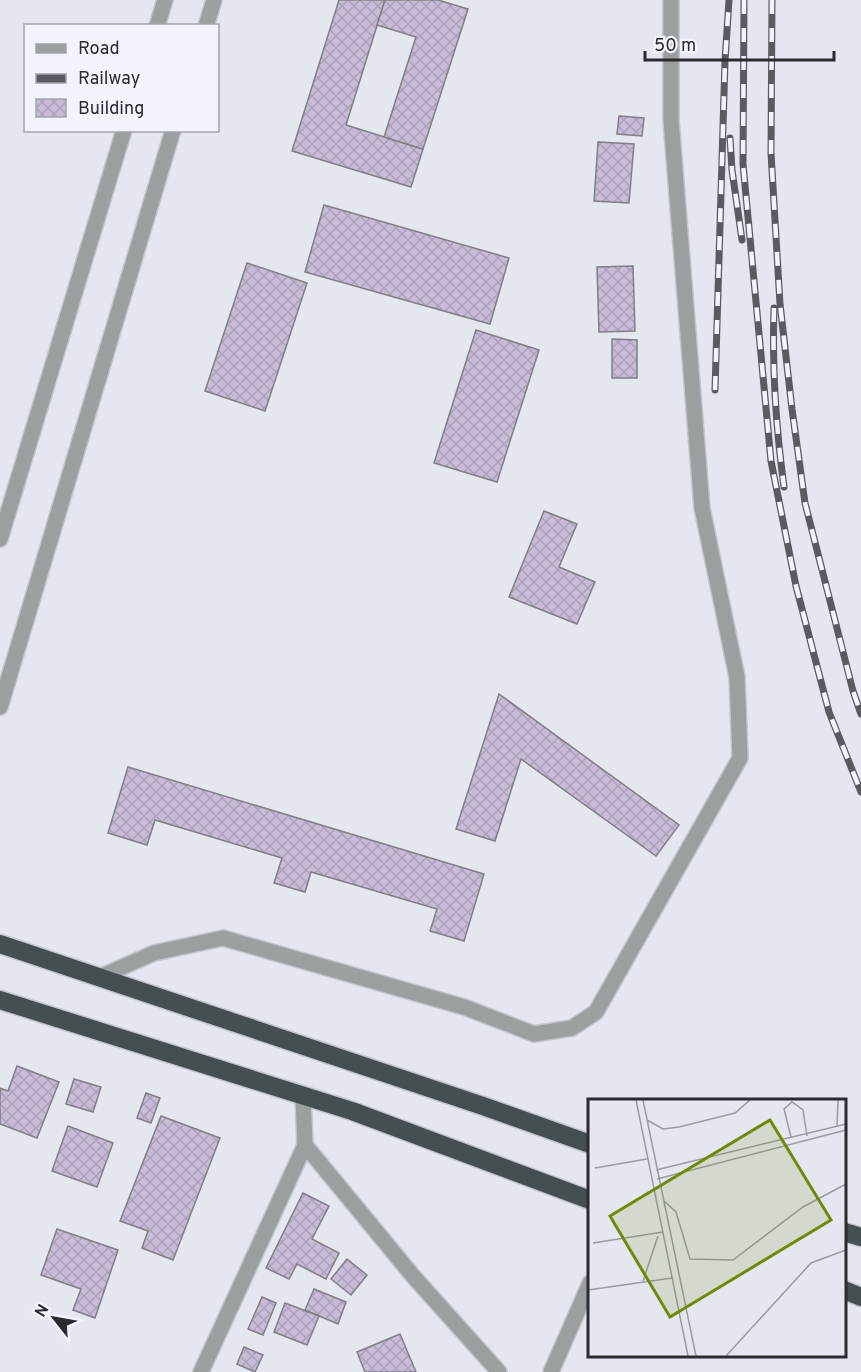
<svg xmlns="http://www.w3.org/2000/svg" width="861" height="1372" font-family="Overpass,sans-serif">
  <defs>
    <pattern id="building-cross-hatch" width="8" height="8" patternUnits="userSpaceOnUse" patternTransform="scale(1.5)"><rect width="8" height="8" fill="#c7bbd8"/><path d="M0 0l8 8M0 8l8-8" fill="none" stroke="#aba1ba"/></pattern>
  </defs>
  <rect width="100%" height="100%" fill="#e5e7f0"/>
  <g fill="url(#building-cross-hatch)" stroke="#817e85" stroke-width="1.5">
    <polygon points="339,0 385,0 346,125 423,149 411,187 292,151"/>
    <polygon points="385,0 438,0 468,9 423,149 384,137 416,37 377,25"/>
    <polygon points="619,116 644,118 642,136 617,134"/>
    <polygon points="598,142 634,144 629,203 594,201"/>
    <polygon points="324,205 509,258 490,324 305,272"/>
    <polygon points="247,263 307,283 265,411 205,391"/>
    <polygon points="633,266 635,331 599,332 597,267"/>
    <polygon points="476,330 539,350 497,482 434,463"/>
    <polygon points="612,339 637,340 637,378 612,378"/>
    <polygon points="544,511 577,524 559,567 595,582 577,624 509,597"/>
    <polygon points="499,694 679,825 656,856 521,759 495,841 456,829"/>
    <polygon points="128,767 484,874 464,941 430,931 437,909 311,872 305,892 274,883 282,858 155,820 147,845 108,833"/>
    <polygon points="17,1066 59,1082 37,1138 0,1124 0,1088 8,1091"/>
    <polygon points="74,1079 101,1087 93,1112 66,1104"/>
    <polygon points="146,1093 160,1098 151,1123 137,1118"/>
    <polygon points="161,1116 220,1138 173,1260 142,1248 148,1231 120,1221"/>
    <polygon points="68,1126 113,1143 97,1187 52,1171"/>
    <polygon points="303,1193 329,1206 312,1239 339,1253 326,1279 297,1264 289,1279 266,1268"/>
    <polygon points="57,1229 118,1250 95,1318 73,1310 81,1289 41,1275"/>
    <polygon points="347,1259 367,1275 351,1295 331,1279"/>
    <polygon points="314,1289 346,1302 338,1324 305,1310"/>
    <polygon points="262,1297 276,1303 263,1335 248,1329"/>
    <polygon points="285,1303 319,1316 307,1345 274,1332"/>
    <polygon points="400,1334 416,1372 365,1372 357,1352"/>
    <polygon points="244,1347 263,1355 255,1372 237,1364"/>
  </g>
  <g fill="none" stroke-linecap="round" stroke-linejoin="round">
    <g stroke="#c3c5cd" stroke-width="18">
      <g id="minor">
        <polyline points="157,26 165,0"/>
        <polyline points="206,26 214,0"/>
        <polyline points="0,539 124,130"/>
        <polyline points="0,707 173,130"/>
        <polyline points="100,977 154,953 223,938 464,1007 534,1034 572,1028 596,1012 740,758 737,677 702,508 671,120 671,0"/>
        <polyline points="305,1145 413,1276 499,1372"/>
        <polyline points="201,1372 305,1145 303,1096"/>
        <polyline points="551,1372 590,1283"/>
      </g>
    </g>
    <g stroke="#c3c5cd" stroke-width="21">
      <g id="highway">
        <polyline points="0,944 483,1106 590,1144"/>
        <polyline points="0,1000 352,1111 590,1200"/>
        <polyline points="844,1232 861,1237"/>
        <polyline points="844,1290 861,1297"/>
      </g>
    </g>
    <use href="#minor" stroke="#9a9fa0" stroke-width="15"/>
    <use href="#highway" stroke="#454e50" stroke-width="18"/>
    <g stroke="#5a5b60" stroke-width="7">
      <g id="rail">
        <polyline points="744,0 743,164 771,461 796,586 829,712 861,792"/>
        <polyline points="772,0 771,153 780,304 792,409 805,503 853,691 861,714"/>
        <polyline points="730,138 732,170 742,240"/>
        <path d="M774,308C772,367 776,428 784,487"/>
        <polyline points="715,390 725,61 729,0"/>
      </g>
    </g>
    <use href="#rail" stroke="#f2f4fd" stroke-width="4.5" stroke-dasharray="14" stroke-linecap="butt"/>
  </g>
  <g transform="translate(588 1099)">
    <rect width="258" height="258" fill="#e5e7f0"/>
    <path fill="none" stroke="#9a9ca2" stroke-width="1.5" d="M48,1L100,257M55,1L108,257M59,21L75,30L91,28L147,14L162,1M249,27L250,1M203,38L196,10L204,3L215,11L219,37M7,69L59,60M68,71L258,25M69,80L258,31M76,102L88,113L102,160L145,161L215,108L258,85M5,144L75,133M55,182L70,137M0,191L84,179M138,257L223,164L258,151"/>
    <path fill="#6d8b0a" fill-opacity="0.15" stroke="#6d8b0a" stroke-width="3" d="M182,21L243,121L82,218L22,117Z"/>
    <rect width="258" height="258" fill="none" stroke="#2a2b2e" stroke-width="3"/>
  </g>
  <rect x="24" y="24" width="195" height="108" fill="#f2f4fd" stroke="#a2a4aa" stroke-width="1.5"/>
  <rect x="36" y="44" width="30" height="9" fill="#9a9fa0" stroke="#a2a4aa" stroke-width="1.5"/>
  <text x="78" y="54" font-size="18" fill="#2a2b2e">Road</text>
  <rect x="36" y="74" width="30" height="9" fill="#5a5b60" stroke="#a2a4aa" stroke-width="1.5"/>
  <text x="78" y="84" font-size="18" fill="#2a2b2e">Railway</text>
  <rect x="36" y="99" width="30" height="18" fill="url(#building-cross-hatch)" stroke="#a2a4aa" stroke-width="1.5"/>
  <text x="78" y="114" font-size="18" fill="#2a2b2e">Building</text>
  <g transform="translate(54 1318) rotate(301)" stroke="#f2f4fd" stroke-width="4.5" paint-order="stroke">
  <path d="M0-4.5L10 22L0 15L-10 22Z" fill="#2a2b2e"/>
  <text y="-9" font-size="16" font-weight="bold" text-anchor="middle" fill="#2a2b2e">N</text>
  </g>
  <path d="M645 51v9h189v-9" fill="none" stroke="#2a2b2e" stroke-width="3"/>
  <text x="654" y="51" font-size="18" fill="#2a2b2e" stroke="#f2f4fd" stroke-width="4.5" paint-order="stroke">50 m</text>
</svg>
